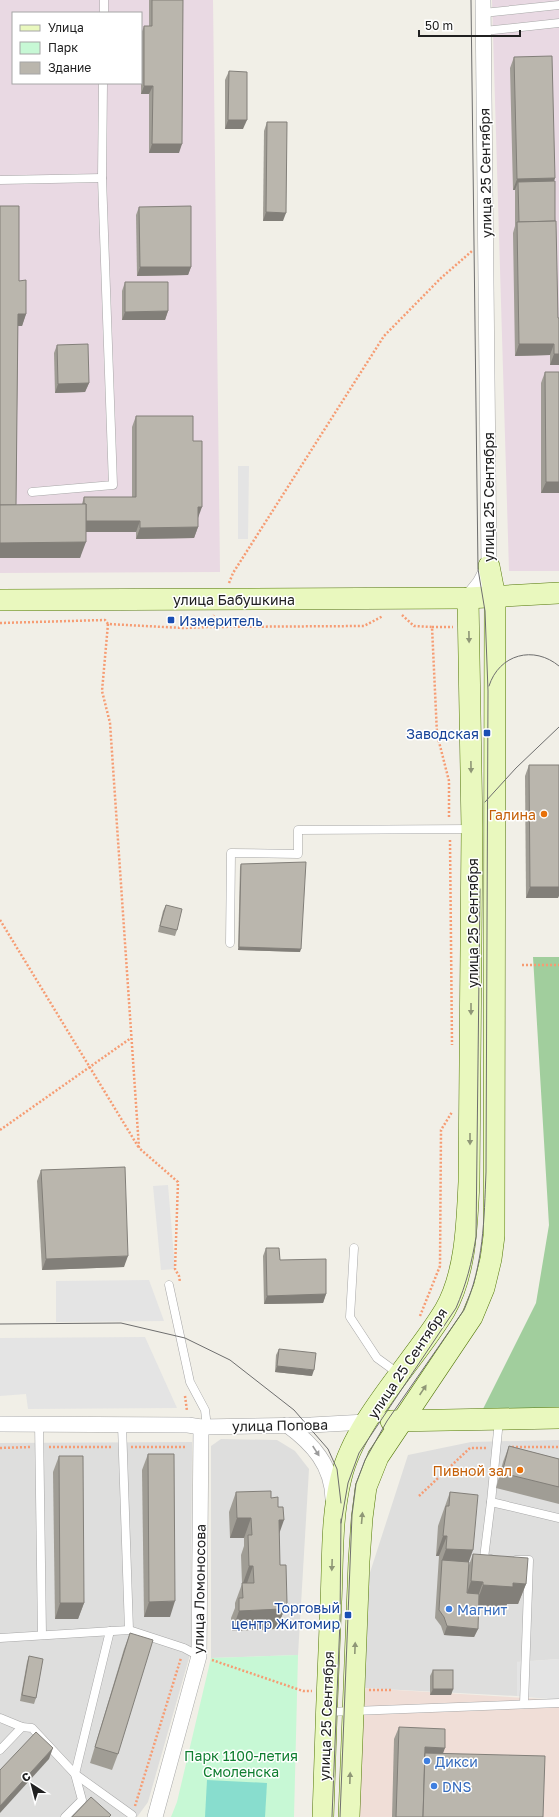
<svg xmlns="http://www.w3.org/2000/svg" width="559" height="1817" font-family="'Golos Text',sans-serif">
  <rect width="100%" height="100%" fill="#f1efe7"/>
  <g fill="#dededd">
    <polygon points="221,1439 277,1440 295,1451 309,1469 298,1655 211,1658 211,1446"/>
    <polygon points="559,1440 559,1659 517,1662 517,1696 363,1688 364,1591 408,1455 471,1442"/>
    <polygon points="192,1442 191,1651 148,1802 137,1817 0,1817 0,1443"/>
  </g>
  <polygon fill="#f0ded7" points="363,1688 559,1700 559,1817 357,1817"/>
  <g fill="#e9d9e3" fill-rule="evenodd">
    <path d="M0,0H213L220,572L0,573ZM13,13H141V83H13Z"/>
    <polygon points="492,0 559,0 559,571 509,571"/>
  </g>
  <polygon fill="#a1ce9d" points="533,957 559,957 559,1409 482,1411 536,1303 549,1225"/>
  <polygon fill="#c7f8d5" points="298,1655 294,1817 171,1817 177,1802 211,1658"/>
  <polygon fill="#88ddce" points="207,1780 267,1783 265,1817 205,1817"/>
  <g fill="#e4e4e4">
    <polygon points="238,466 249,466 248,539 238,539"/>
    <polygon points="168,1185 175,1269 161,1270 153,1186"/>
    <polygon points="149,1280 164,1321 56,1322 56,1281"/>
    <polygon points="145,1337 177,1408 28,1409 26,1394 0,1396 0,1338"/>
    <polygon points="559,1659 559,1700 517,1696 517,1662"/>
  </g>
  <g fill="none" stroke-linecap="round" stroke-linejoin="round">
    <g stroke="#a7a7a7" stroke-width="9">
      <g id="lane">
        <polyline points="104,13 104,0"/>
        <polyline points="483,13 559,5"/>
        <polyline points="484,31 559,23"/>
        <polyline points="0,180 102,178"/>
        <polyline points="32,492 113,485 102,178 103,83"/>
        <polyline points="230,943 231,853 298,854 298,830 472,829"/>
        <polyline points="354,1248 350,1317 377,1358 399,1374"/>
        <polyline points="169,1285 190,1382 205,1410 207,1427"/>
        <polyline points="499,1420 491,1502 559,1518"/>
        <polyline points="39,1423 42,1635"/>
        <polyline points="122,1425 129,1630"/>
        <polyline points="491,1502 484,1558 491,1559"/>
        <polyline points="516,1560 529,1560 524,1704"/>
        <polyline points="0,1638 129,1630 184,1648 199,1656"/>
        <polyline points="327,1712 559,1703"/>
        <polyline points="0,1718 22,1727 32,1728 75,1774 132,1815"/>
        <polyline points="0,1750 22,1727"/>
        <polyline points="65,1817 82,1800 75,1774 110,1631"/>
      </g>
    </g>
    <g stroke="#a7a7a7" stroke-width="16">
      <g id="street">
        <polyline points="468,598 480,583 489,566 483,0"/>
        <polyline points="0,1424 188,1425 201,1427 311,1425 366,1422"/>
        <path d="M287,1425C313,1444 332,1465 333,1499"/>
        <polyline points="155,1817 199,1656 201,1427"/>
      </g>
    </g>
    <g stroke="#537708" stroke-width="22">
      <g id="secondary">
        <polyline points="0,600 468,598 559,593"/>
        <polyline points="391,1421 559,1418"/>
        <path d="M323,1817C325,1745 328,1674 331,1602C333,1561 331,1518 341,1478C355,1419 414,1362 445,1310C466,1273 467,1223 469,1182L472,829L468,598"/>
        <polyline points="349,1817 359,1561 362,1518 366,1487 378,1457 472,1317 484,1288 491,1259 494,1236 495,597 489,566"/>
      </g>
    </g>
    <g stroke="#f69c73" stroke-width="2.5" stroke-dasharray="2 2" stroke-linecap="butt">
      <polyline points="229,583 233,573 384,336 441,278 472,251"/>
      <polyline points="402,615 414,626 432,627 437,734 449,781 449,819"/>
      <polyline points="0,623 105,620 108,624 183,628 207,627 364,626 383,616"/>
      <polyline points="108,624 102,691 110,723 139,1148 178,1182 175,1269 179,1276 180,1282"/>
      <polyline points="208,626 214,615"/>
      <polyline points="432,627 453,627"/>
      <polyline points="450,840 452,1045"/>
      <polyline points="0,920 139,1148"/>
      <polyline points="522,965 559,965"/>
      <polyline points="0,1130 131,1038"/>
      <polyline points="420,1316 440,1266 441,1130 452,1112"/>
      <polyline points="185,1396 187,1411"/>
      <polyline points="49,1447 112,1447"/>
      <polyline points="131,1447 187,1447"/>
      <polyline points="512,1447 559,1447"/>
      <polyline points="0,1448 30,1447"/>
      <polyline points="419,1496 470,1448 487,1448"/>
      <polyline points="212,1660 303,1691 312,1691"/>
      <polyline points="369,1690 391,1690"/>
      <polyline points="135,1806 181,1658"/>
    </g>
    <use href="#lane" stroke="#fff" stroke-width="8"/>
    <use href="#street" stroke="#fff" stroke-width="15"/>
    <use href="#secondary" stroke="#e9f8be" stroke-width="21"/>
    <g stroke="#6e6e6e" stroke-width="1">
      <path d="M489,686C499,654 534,645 559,666"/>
      <polyline points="485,802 516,768 559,727"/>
      <polyline points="0,1324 121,1323 185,1338 230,1360 294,1410 328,1449 337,1469 341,1503"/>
      <path d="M341,1523L348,1483L359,1453L456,1308C466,1285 472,1262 476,1237L480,889"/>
      <polyline points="332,1817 340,1621 341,1519"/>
      <path d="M340,1817L352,1515L356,1484L365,1460L387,1421L464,1310C484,1264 484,1220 486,1172L488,691L485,611L478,569L471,0"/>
    </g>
  </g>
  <g fill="#a09d95">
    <polygon points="149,0 183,0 179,153 149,153 149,94 141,94 141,34 144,26 149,26"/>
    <polygon points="514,57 555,178 554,181 558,318 559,318 559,365 550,365 550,355 515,356 513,233 515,226 515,190 513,190 510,68"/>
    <polygon points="229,71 243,129 225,129 225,80"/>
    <polygon points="267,122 283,221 263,221 264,131"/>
    <polygon points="139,207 191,267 188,275 137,276 136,215"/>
    <polygon points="19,281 26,314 22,326 18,326 16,505 82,504 84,497 132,497 132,427 136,416 193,441 198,518 198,527 194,538 136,539 136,532 86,532 80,558 0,558"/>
    <polygon points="125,282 168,311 165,320 122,320 122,291"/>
    <polygon points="57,345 89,383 85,392 55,393 54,353"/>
    <polygon points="545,372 559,372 559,493 541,493 541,383"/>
    <polygon points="529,765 558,898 526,898 525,776"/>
    <polygon points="241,864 300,952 238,950 240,867"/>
    <polygon points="166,905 177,930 175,936 158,932 163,911"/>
    <polygon points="41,1170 124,1267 42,1270 37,1181"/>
    <polygon points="266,1248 280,1260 326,1294 323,1303 264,1304 263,1256"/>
    <polygon points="279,1349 312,1376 275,1372 276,1355"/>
    <polygon points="509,1446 559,1459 559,1504 496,1488 503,1462"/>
    <polygon points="148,1454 170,1617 144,1617 142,1470"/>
    <polygon points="59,1456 84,1603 78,1619 55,1619 53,1472"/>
    <polygon points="236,1492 271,1498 279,1533 280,1565 287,1603 279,1623 274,1629 232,1631 231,1618 235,1608 235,1603 242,1584 241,1555 244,1546 244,1538 230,1538 229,1512"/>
    <polygon points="450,1492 469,1562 469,1565 473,1554 526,1584 518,1604 507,1604 506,1607 478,1606 478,1629 474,1637 444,1635 441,1626 435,1618 439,1556 436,1556 438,1526"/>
    <polygon points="130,1633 118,1754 112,1770 90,1763 124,1649"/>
    <polygon points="29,1656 36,1698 34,1704 20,1701 27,1662"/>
    <polygon points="433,1670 453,1689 451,1695 430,1695 430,1676"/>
    <polygon points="399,1727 443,1753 543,1817 392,1817 394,1739"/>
  </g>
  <g fill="#827f79">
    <polygon points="144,86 153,86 149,94 141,94"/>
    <polygon points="228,120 247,120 243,129 225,129"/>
    <polygon points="152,144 182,144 179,153 149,153"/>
    <polygon points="555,178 551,189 518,182 515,190 513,190 517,179"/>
    <polygon points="266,212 286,213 283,221 263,221"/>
    <polygon points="140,267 191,267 188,275 137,276"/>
    <polygon points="168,311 165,320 122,320 125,312"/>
    <polygon points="18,314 26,314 22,326 14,326"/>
    <polygon points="519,344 554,344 550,355 515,356"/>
    <polygon points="554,354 559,354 559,365 550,365"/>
    <polygon points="89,383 85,392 55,393 58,384"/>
    <polygon points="546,482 559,482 559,493 541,493"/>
    <polygon points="198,507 202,507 198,518"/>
    <polygon points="84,521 140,521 136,532 80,532"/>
    <polygon points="198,527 194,538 136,539 140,528"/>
    <polygon points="86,542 80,558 0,558 0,543"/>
    <polygon points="530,887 559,887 559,896 558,898 526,898"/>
    <polygon points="239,947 301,949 300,952 238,950"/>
    <polygon points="128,1256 124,1267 42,1270 46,1259"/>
    <polygon points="326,1294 323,1303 264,1304 267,1296"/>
    <polygon points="277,1366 314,1370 312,1376 275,1372"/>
    <polygon points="237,1518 251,1518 244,1538 230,1538"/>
    <polygon points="279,1520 284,1520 277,1540"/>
    <polygon points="443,1536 447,1536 439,1556 436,1556"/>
    <polygon points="446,1549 473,1550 466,1570 442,1560"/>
    <polygon points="249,1566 253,1566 246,1586 242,1586"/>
    <polygon points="471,1581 483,1582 476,1602 464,1602"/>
    <polygon points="513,1583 526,1584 518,1604 507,1604 506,1607 476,1605 483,1585"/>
    <polygon points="175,1601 170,1617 144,1617 149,1602"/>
    <polygon points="60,1603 84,1603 78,1619 55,1619"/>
    <polygon points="287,1603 279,1623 274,1629 232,1631 239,1611"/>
    <polygon points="447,1626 478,1629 474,1637 444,1635"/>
    <polygon points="433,1689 453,1689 451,1695 430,1695"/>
    <polygon points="425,1747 445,1748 441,1759 423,1759"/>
    <polygon points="53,1748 49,1759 0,1813 0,1806"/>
  </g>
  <g fill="#bab6ad" stroke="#827f79">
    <polygon points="152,0 183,0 182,144 152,144 153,86 144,86 144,26 152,26"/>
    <polygon points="552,56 555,178 517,179 514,57"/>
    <polygon points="229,71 247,72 247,120 228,120"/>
    <polygon points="267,122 287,122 286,213 266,212"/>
    <polygon points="555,181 555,221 519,222 518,182"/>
    <polygon points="0,206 19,206 19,281 26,280 26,314 18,314 16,505 0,505"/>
    <polygon points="191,206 191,267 140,267 139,207"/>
    <polygon points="556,221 558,318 559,318 559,354 554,354 554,344 519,344 517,222"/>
    <polygon points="125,282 168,282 168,311 125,312"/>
    <polygon points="88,344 89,383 58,384 57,345"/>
    <polygon points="545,372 559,372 559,482 546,482"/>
    <polygon points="136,416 193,416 193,441 202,441 202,507 198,507 198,527 140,528 140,521 86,521 86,504 84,504 84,497 136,497"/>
    <polygon points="86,504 86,542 0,543 0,505"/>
    <polygon points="529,765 559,765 559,887 530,887"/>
    <polygon points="306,862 301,949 239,947 241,864"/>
    <polygon points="166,905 182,909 177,930 160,926"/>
    <polygon points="125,1167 128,1256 46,1259 41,1170"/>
    <polygon points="266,1248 279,1248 280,1260 326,1259 326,1294 267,1296"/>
    <polygon points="279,1349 316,1353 314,1370 277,1366"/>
    <polygon points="509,1446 559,1459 559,1487 502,1473"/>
    <polygon points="148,1454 174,1454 175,1601 149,1602"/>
    <polygon points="59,1456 83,1456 84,1603 60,1603"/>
    <polygon points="271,1491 271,1498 278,1497 278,1507 283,1507 284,1520 279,1520 280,1565 286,1565 287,1603 281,1609 239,1611 239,1598 243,1598 242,1583 254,1583 253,1566 249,1566 248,1535 252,1535 251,1518 237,1518 236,1492"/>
    <polygon points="450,1492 478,1495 473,1550 446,1549 447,1536 443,1536 446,1506 449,1506"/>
    <polygon points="473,1554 528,1558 526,1584 513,1583 513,1587 483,1585 483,1582 471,1581"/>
    <polygon points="442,1560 469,1562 467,1593 479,1594 478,1629 447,1626 444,1617 439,1610"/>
    <polygon points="130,1633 153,1640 118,1754 95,1747"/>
    <polygon points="29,1656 43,1659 36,1698 22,1695"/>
    <rect x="433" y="1670" width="20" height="19"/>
    <polygon points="399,1727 445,1729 445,1748 425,1747 423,1817 396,1817"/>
    <polygon points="36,1732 53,1748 0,1806 0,1770"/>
    <polygon points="425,1753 545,1756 543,1817 423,1817"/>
    <polygon points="91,1797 111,1815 109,1817 72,1817"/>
  </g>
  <defs><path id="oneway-solid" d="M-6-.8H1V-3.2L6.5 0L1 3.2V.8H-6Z"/></defs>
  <g fill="#8f9777">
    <use href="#oneway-solid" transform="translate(469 637) rotate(89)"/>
    <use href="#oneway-solid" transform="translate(471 767) rotate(89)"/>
    <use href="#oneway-solid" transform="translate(471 1009) rotate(90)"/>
    <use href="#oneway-solid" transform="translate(470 1139) rotate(90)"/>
    <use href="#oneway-solid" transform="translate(423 1390) rotate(-56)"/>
    <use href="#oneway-solid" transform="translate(362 1518) rotate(-85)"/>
    <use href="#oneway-solid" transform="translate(332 1565) rotate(92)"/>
    <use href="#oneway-solid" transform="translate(355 1648) rotate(-88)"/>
    <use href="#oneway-solid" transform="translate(350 1778) rotate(-88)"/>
  </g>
  <use fill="#9b9b9b" href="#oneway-solid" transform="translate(316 1451) rotate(57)"/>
  <g fill="#1a4fb4" stroke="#fff" stroke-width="1.5">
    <rect x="167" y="616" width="8" height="8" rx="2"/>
    <rect x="483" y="729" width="8" height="8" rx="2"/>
    <rect x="344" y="1611" width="8" height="8" rx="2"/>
  </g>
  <g fill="#e8710a" stroke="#fff" stroke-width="1.5">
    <circle cx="544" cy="814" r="4"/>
    <circle cx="520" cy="1470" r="4"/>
  </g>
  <g fill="#3f7fe0" stroke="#fff" stroke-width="1.5">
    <circle cx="449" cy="1609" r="4"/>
    <circle cx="427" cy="1761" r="4"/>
    <circle cx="434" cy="1786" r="4"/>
  </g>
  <g text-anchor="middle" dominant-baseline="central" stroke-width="3" stroke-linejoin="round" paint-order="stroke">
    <g font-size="14" fill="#202020" stroke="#fff">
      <text transform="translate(485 173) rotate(-91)">улица 25 Сентября</text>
      <text transform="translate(488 497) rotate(-90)">улица 25 Сентября</text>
      <text x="234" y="599">улица Бабушкина</text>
      <text transform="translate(472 923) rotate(-90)">улица 25 Сентября</text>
      <text transform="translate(407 1363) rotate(-56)">улица 25 Сентября</text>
      <text transform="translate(280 1425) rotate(-1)">улица Попова</text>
      <text transform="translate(199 1589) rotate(-89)">улица Ломоносова</text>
      <text transform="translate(326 1716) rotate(-88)">улица 25 Сентября</text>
    </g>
    <g font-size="14" fill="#164399" stroke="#fff" text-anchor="end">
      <text x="179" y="620" text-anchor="start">Измеритель</text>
      <text x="479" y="733">Заводская</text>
      <text x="340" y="1607">Торговый<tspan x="340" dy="16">центр Житомир</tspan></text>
    </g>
    <g font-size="14" fill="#c56008" stroke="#fff" text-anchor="end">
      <text x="536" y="814">Галина</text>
      <text x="512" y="1470">Пивной зал</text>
    </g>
    <g font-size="14" fill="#366cbe" stroke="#fff" text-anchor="start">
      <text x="457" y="1609">Магнит</text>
      <text x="435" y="1761">Дикси</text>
      <text x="442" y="1786">DNS</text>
    </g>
    <g font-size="14" fill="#0f7e30" stroke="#fff">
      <text x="241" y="1755">Парк 1100-летия<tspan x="241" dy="16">Смоленска</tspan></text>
    </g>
  </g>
  <rect x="12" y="12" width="130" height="72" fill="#ffffff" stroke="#a6a6a6"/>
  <rect x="20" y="25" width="20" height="6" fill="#e9f8be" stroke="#a6a6a6"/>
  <text x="48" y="32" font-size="12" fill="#202020">Улица</text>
  <rect x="20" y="42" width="20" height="12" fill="#c7f8d5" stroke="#a6a6a6"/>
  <text x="48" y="52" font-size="12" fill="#202020">Парк</text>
  <rect x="20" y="62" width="20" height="12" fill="#bab6ad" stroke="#a6a6a6"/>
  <text x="48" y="72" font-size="12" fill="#202020">Здание</text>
  <g transform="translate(32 1785) rotate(324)" stroke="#ffffff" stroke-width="3" paint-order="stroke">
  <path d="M0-3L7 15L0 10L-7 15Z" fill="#202020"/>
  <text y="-6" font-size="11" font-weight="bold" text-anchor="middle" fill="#202020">С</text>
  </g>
  <path d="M419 30v6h101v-6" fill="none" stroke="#202020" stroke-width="2"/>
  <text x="425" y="30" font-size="12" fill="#202020" stroke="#ffffff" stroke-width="3" paint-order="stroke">50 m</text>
</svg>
